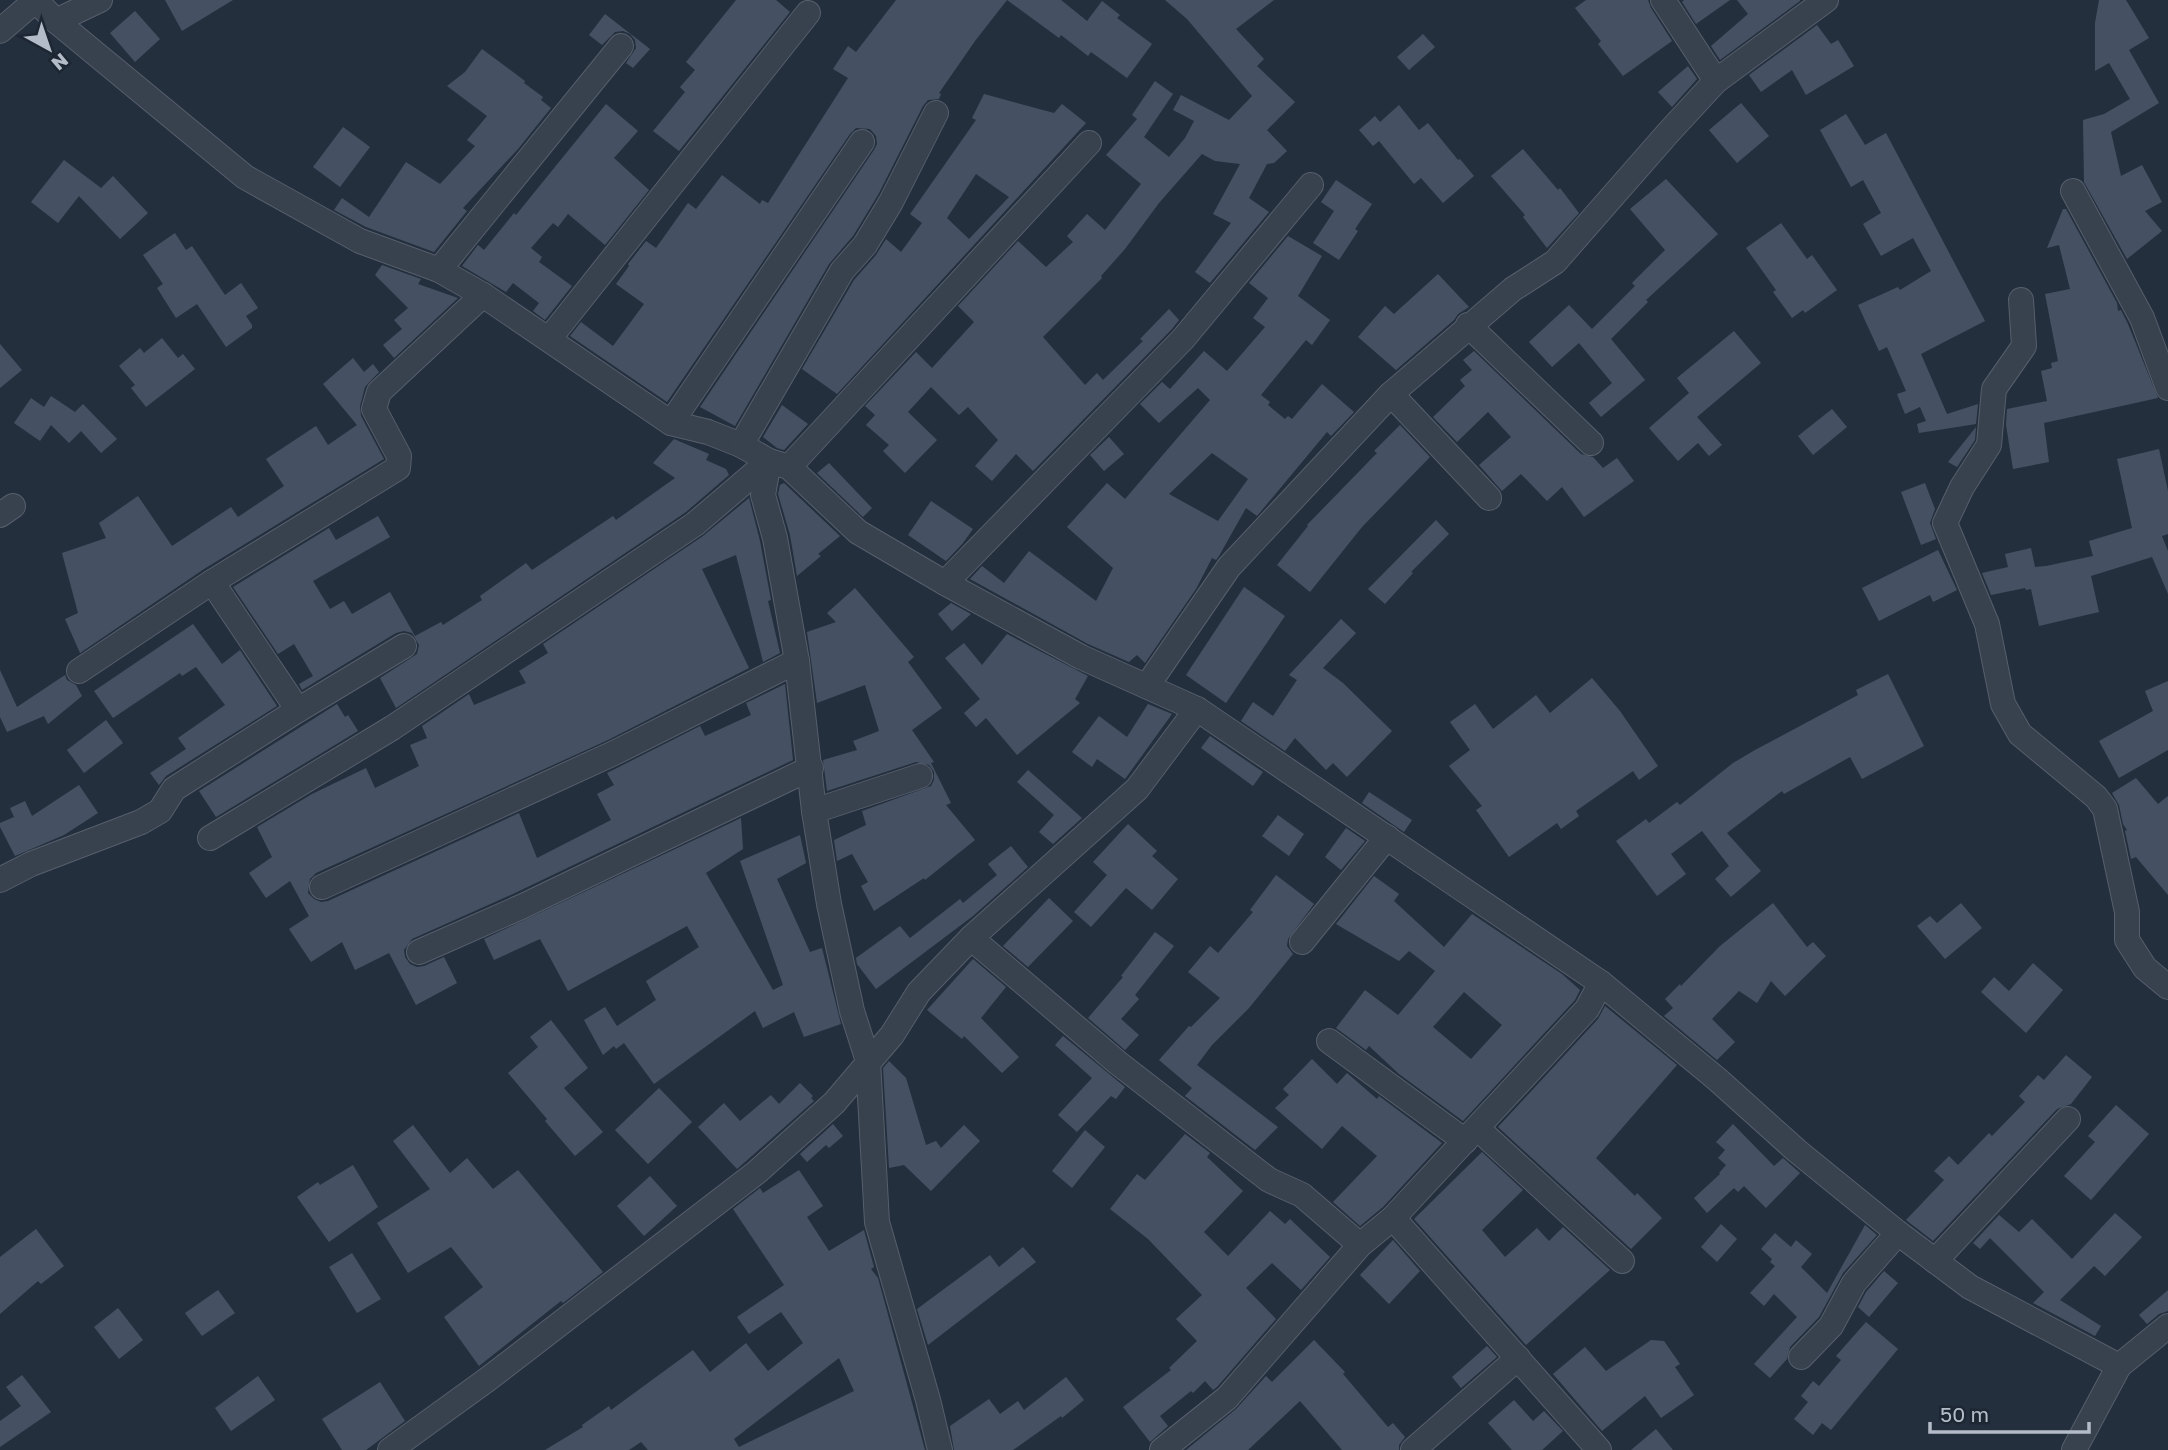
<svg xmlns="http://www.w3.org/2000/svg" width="2168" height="1450" font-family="'Golos Text',sans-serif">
  <rect width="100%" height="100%" fill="#242f3e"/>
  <g fill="#455162" fill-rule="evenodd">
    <polygon points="165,0 233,0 182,31"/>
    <polygon points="736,0 776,0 790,12 679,151 653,131 685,92 680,87 695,70 686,62"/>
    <polygon points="896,0 1061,0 1087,21 1102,1 1120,15 1117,18 1152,44 1127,78 1091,52 1088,56 1061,35 1059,38 1007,0 975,41 939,93 941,94 939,99 928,100 923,106 878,195 853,236 829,264 735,426 700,407 874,150 877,144 876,136 870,129 856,128 850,134 667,402 570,336 581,322 613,346 644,304 616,284 629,266 628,264 646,241 656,248 688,203 696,209 722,175 760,204 762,200 768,203 848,78 833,69 848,46 856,52"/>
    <polygon points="1165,0 1274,0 1236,29 1264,59 1257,66 1295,102 1267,130 1287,151 1274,163 1267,164 1249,198 1269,212 1210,283 1195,272 1231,223 1213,214 1240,164 1215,161 1202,154 1159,203 1125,249 1101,276 1102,278 1043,337 1085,385 1097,373 1103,380 1143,341 1140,339 1169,309 1179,320 1172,329 1033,471 1016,454 992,481 975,466 998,440 968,407 959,415 931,387 908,412 937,440 905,473 883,451 889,445 866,425 875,415 865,406 916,352 932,368 974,322 958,306 1018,241 1046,267 1073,242 1067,236 1087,214 1105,230 1141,184 1106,155 1137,119 1132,115 1155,81 1173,94 1144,137 1169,157 1185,138 1194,121 1173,110 1181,95 1229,120 1252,96 1187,19"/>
    <polygon points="1586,0 1648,0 1651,8 1672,41 1623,76 1598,44 1601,41 1575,8"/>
    <polygon points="1684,0 1730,0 1696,24 1682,2"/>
    <polygon points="1737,0 1800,0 1800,1 1720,60 1711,46 1748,14"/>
    <polygon points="2099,0 2126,0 2149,38 2129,50 2159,103 2111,132 2121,176 2142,165 2162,202 2145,211 2162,231 2127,259 2084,182 2083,120 2104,114 2130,99 2109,63 2095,71 2095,23"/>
    <polygon points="135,11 160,39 135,62 110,33"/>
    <polygon points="605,14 650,49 633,68 626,63 636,48 635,40 630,34 623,31 615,32 602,45 589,35"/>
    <polygon points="1817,25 1831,44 1838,40 1854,66 1806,95 1792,70 1761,92 1749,75"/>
    <polygon points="1423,34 1435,47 1409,70 1397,57"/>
    <polygon points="482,49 525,81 524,83 543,97 541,100 551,108 518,149 463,208 467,211 434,252 366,227 334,210 342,198 369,217 406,162 440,184 475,146 467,140 487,116 447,86 465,72"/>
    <polygon points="1688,66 1697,79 1672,107 1658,92"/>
    <path d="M984,94L1054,113L1062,104L1086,123L837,394L802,369L854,280L876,255L886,239L901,252L922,223L910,214L976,120L972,118ZM976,174L1009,197L969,239L947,218Z"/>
    <polygon points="1741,103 1769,136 1737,163 1709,130"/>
    <polygon points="606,104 638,131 614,158 649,190 605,245 568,214 558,227 553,223 531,248 542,257 539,262 572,286 545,320 533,311 539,303 513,283 506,292 462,266 478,245 484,250 514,213 516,215"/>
    <polygon points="1399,105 1419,130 1428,123 1458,160 1460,159 1474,176 1443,203 1421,178 1414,184 1379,141 1373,146 1359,130 1375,116 1380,122"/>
    <polygon points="1846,114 1865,145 1886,133 1985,321 1921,354 1947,414 1978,404 1976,424 1919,433 1917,424 1926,421 1920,407 1905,414 1897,394 1906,391 1887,347 1879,351 1858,305 1898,287 1900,290 1931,271 1913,238 1881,256 1863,224 1881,213 1863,180 1851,187 1820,130"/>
    <polygon points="343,127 370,147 340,187 313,167"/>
    <polygon points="1523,149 1558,190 1560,188 1579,213 1547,248 1523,217 1525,215 1491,176"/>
    <polygon points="64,160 101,188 113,176 148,213 120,239 79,196 58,223 31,202"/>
    <polygon points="1666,179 1718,234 1646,300 1648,302 1611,339 1645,380 1601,417 1589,403 1612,383 1579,343 1552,367 1529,342 1569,305 1592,329 1635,286 1632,283 1665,250 1630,209"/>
    <polygon points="1336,180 1372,204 1355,229 1358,231 1339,260 1313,243 1334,211 1321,202"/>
    <polygon points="2063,209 2066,209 2117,303 2118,311 2121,310 2128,324 2158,398 2044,423 2049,462 2013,469 2006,425 2007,409 2047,401 2041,371 2052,368 2051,363 2058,361 2045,294 2070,289 2059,245 2047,248"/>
    <polygon points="1781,223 1807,259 1812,255 1837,290 1805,313 1803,310 1792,318 1773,292 1776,290 1746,248"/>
    <polygon points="175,233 186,250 192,246 225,295 241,283 258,308 246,316 252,325 252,328 226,347 197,304 176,318 157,288 163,284 143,255"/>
    <path d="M1288,236L1322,256L1298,296L1330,320L1312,345L1306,340L1261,395L1270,402L1268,405L1285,419L1288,416L1292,419L1322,384L1354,412L1331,436L1327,432L1257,516L1246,508L1219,556L1216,560L1212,558L1196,589L1145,663L1137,655L1129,662L1088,644L970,579L982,566L1004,583L1029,551L1096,601L1113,568L1067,527L1107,483L1125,499L1210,400L1198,388L1159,423L1140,404L1162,382L1170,389L1204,351L1227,371L1265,327L1253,318L1268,298L1249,283ZM1212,453L1248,479L1218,521L1169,494Z"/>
    <polygon points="382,265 421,279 418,284 458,298 394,358 383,345 402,329 394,320 408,308 375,275"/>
    <polygon points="1438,274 1469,307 1458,314 1454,320 1396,370 1358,337 1385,306 1394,314"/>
    <polygon points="1734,331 1761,363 1697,417 1722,445 1709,456 1698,443 1678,461 1649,428 1689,393 1677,378"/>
    <polygon points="162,338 178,358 183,354 195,369 146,407 131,388 135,385 119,366 140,348 144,353"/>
    <polygon points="0,344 22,370 0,388"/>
    <polygon points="1474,351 1581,454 1593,457 1603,468 1617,458 1634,481 1584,517 1562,487 1547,501 1521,474 1502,491 1479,465 1511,437 1488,412 1457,442 1433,417 1465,386 1460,380 1472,370 1463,360"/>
    <polygon points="353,358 364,372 373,364 379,372 365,387 360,406 361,416 384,459 204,569 80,653 65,619 78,613 62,553 106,538 99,523 138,496 172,546 231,507 238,517 284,486 266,459 316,426 328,445 357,425 323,384"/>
    <polygon points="51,396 75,412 83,404 117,439 101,453 81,431 69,443 51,425 40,441 14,423 31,398 44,407"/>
    <polygon points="782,405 808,424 784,450 777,448 763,437"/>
    <polygon points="1832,409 1847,427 1813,455 1798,436"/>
    <polygon points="1400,425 1430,457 1362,527 1310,592 1277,565 1308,526 1307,525 1377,453 1374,451"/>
    <polygon points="1976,427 1975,440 1957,467 1948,462"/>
    <polygon points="1109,437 1124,454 1104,471 1090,455"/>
    <polygon points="674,439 709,454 706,460 726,469 729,475 686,512 396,708 380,678 417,654 419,645 412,633 404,631 396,633 302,690 299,684 313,676 294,644 278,654 233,587 329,528 336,540 378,516 390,537 313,581 330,609 344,601 352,614 390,592 415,636 441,622 443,625 482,600 480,596 526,563 532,570 613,516 616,520 675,478 653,463"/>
    <polygon points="2159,449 2168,491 2168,534 2162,536 2168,551 2168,594 2152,557 2091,576 2099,612 2039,626 2031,589 2026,590 2025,588 1991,595 1982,573 2008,567 2005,554 2031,548 2035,567 2046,566 2093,556 2089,541 2132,528 2117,459"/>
    <polygon points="829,463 872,508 863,517 817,473"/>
    <polygon points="784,483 840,536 818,554 821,556 797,576 790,535 778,494 780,485"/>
    <polygon points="1925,483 1935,509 1930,523 1936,539 1921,545 1901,492"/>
    <polygon points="749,498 760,541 771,600 768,601 780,653 763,662 736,555 702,569 749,668 608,740 316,873 310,879 308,893 314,899 321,902 328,901 519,813 537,858 611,820 597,794 614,785 607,773 700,726 705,736 751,715 746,703 785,684 793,760 515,893 412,939 404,950 405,957 410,964 417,967 424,966 444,957 457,983 416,1005 389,953 355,970 342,942 311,962 289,929 309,916 290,881 266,898 249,873 272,857 257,827 312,794 366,768 375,788 419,766 410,745 427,738 422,726 469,694 474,705 526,683 519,671 548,653 543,644 703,536"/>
    <polygon points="931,501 973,529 963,543 946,561 908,535"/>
    <polygon points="1436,520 1449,534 1411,572 1413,573 1385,604 1368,589"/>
    <polygon points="1938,550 1957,590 1933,602 1930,595 1879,621 1862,588"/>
    <polygon points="1244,587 1285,616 1226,703 1186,675"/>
    <polygon points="855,588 914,657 908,662 942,708 912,730 934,762 931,763 951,803 946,805 975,840 925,880 924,878 874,911 861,886 868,882 852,854 837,861 834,840 866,825 862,811 931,786 934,780 934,772 929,765 916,762 827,791 823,760 857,750 853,741 879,731 865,685 817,703 807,632 836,622 827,613"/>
    <polygon points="951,603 971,614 952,631 938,614"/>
    <polygon points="1341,619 1356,633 1323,668 1343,683 1392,731 1347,777 1333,763 1326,770 1295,738 1285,751 1241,721 1253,702 1273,716 1297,680 1289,675"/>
    <polygon points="193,624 222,664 240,650 277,706 166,776 159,785 150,773 186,749 178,738 225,705 196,667 182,676 180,673 113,718 94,691"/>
    <polygon points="1007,634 1088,676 1075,699 1080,703 1017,755 986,718 976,727 964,713 980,699 945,658 964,643 982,665"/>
    <polygon points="0,670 17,707 65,675 67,680 76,685 82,696 48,724 44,716 7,732 0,717"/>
    <polygon points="1888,674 1924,746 1862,779 1850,757 1784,794 1782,791 1727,833 1761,871 1731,897 1715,879 1729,866 1702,831 1671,854 1686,874 1657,896 1616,841 1646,819 1649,823 1677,802 1680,805 1733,763 1755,750 1858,695 1856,690"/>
    <polygon points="1592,678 1620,711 1658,766 1639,780 1633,771 1576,811 1579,816 1561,829 1557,823 1509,857 1476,810 1482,806 1449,766 1470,750 1450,722 1475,704 1493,729 1536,695 1550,713"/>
    <polygon points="2168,681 2168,750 2119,778 2099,741 2153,711 2145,691"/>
    <polygon points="337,704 345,717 348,715 358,731 216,817 199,791"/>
    <polygon points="1148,704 1172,714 1125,779 1097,759 1092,767 1072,752 1099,716 1127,737"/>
    <polygon points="106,720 123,743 84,773 67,750"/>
    <polygon points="1210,736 1263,772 1253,786 1201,748"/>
    <polygon points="1028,770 1082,818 1053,844 1039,832 1054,815 1017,782"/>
    <polygon points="2136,778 2158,804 2168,796 2168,895 2136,857 2131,859 2125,831 2127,830 2123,824 2119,805 2112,793"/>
    <polygon points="79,785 98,813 64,835 15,856 0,827 0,823 14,817 10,808 25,801 32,816"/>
    <polygon points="1369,792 1412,820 1404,832 1362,803"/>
    <polygon points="1278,815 1304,834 1289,856 1262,836"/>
    <polygon points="741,818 743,849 706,873 773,990 783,985 740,861 800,835 806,863 777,879 810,952 822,948 841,1024 804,1037 794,1012 763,1028 755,1011 654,1084 624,1043 616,1049 614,1046 603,1055 584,1020 605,1007 617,1026 656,1000 646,981 699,947 687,926 568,991 540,939 494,960 484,939"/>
    <polygon points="1128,824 1157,851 1152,856 1178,879 1152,910 1126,888 1091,927 1074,912 1107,875 1093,862"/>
    <polygon points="1346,828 1365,841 1341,870 1325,857"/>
    <polygon points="1011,846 1028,867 973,916 876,989 857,964 856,958 900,926 910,938 960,899 963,903 997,875 988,864"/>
    <polygon points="1276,875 1314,904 1288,939 1287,946 1293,954 1249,1008 1212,1045 1197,1065 1278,1127 1255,1150 1185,1096 1192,1088 1159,1060 1189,1026 1191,1027 1220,998 1188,972 1210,946 1218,953 1253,912 1250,910"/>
    <path d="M1374,876L1399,894L1394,901L1444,947L1472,914L1562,974L1580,990L1575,1000L1463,1121L1399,1074L1369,1046L1366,1050L1336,1028L1365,990L1398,1015L1435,971L1409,951L1399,961L1336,924ZM1464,992L1502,1025L1471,1059L1433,1027Z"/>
    <polygon points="1049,898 1073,921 1028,967 1003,946"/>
    <polygon points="1773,903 1807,947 1813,942 1826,956 1785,996 1771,981 1757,1003 1739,991 1712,1019 1735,1042 1717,1060 1664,1016 1673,1008 1665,999 1680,984 1681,986 1720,946"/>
    <polygon points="1961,903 1982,928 1945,959 1917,926 1930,916 1937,923"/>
    <polygon points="1155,932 1174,946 1135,995 1139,999 1121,1019 1139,1035 1125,1050 1088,1018 1123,977 1121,976"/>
    <polygon points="973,959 1006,987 981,1018 1019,1057 1002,1073 964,1036 962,1039 927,1010"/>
    <polygon points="2033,963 2063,990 2026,1033 1981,992 1994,977 2009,991"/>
    <polygon points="1605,1006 1677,1065 1596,1158 1635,1196 1637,1193 1662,1218 1631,1249 1498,1127 1598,1019"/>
    <polygon points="551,1020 588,1068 564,1088 603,1132 575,1156 545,1121 547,1119 508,1073 538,1047 530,1037"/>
    <polygon points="1063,1036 1125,1087 1116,1099 1111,1096 1077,1132 1058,1115 1092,1078 1055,1045"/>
    <polygon points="2066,1055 2092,1077 2071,1104 2057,1109 1933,1241 1906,1220 1944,1180 1934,1171 1949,1156 1958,1165 1989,1133 1992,1136 2025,1102 2019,1096 2038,1075 2044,1080"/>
    <polygon points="1312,1059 1337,1084 1347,1073 1377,1099 1379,1096 1442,1143 1383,1207 1360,1226 1333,1202 1377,1156 1342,1126 1322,1149 1275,1108 1289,1095 1283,1089"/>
    <polygon points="889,1061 906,1078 926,1145 936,1141 941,1148 964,1125 980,1141 931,1191 904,1165 889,1168 883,1068"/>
    <polygon points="800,1083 813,1096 811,1098 814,1101 737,1169 698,1127 724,1103 740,1121 771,1095 779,1104"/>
    <polygon points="659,1088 692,1122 648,1164 615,1130"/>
    <polygon points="2116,1105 2149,1134 2091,1200 2064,1176 2095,1142 2088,1136"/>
    <polygon points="833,1124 843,1136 829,1148 826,1145 807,1162 800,1154"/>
    <polygon points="1733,1124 1774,1166 1783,1158 1800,1173 1766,1208 1744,1186 1738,1192 1734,1188 1707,1213 1694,1198 1720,1174 1719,1173 1726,1165 1718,1158 1725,1150 1716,1142"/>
    <polygon points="413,1125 450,1173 467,1158 493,1189 518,1170 603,1272 563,1303 561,1301 479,1366 444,1317 483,1287 451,1247 408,1273 377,1223 430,1189 393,1141"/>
    <polygon points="1085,1130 1105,1147 1072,1188 1052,1171"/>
    <polygon points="1185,1134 1210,1153 1207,1157 1243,1191 1204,1232 1228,1256 1270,1211 1285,1224 1290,1219 1330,1257 1301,1290 1272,1263 1246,1288 1276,1319 1217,1387 1213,1390 1205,1381 1193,1393 1191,1391 1160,1416 1168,1426 1150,1442 1123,1407 1171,1370 1169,1368 1197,1341 1176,1319 1202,1295 1148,1239 1110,1209 1137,1174 1145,1180"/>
    <polygon points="1482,1152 1523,1190 1482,1230 1505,1257 1537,1228 1549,1241 1563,1227 1610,1270 1526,1345 1414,1219"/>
    <polygon points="353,1165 378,1207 329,1242 297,1197 318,1182 320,1185"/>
    <path d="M799,1170L823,1206L807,1217L829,1251L864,1230L874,1267L871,1269L878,1278L925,1450H648L641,1442L629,1450H545L583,1427L582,1425L609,1406L611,1410L693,1350L710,1372L746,1343L768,1371L803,1343L781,1312L749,1334L737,1317L784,1285L733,1209L760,1188L763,1193ZM839,1358L854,1391L739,1447L734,1439Z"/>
    <polygon points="650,1176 677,1206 644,1236 617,1206"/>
    <polygon points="2115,1213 2142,1237 2105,1276 2094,1266 2060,1300 2101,1326 2095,1336 2033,1303 2044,1292 1990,1238 1980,1249 1973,1243 1999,1215 2019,1232 2032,1219 2072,1259"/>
    <polygon points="1721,1224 1737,1239 1717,1262 1701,1247"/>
    <polygon points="1865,1225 1877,1235 1843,1273 1819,1317 1790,1347 1787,1359 1770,1378 1754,1364 1797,1317 1774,1294 1764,1306 1750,1293 1775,1266 1770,1262 1772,1259 1761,1249 1775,1233 1791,1247 1796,1240 1812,1254 1801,1267 1827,1293"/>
    <polygon points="36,1229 64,1266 41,1284 38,1281 0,1314 0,1257"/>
    <polygon points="1393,1240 1420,1271 1389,1304 1360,1275"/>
    <polygon points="1023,1247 1036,1262 928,1345 917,1309 990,1255 999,1267"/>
    <polygon points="352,1253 381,1299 357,1313 329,1267"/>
    <polygon points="1884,1271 1898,1283 1869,1317 1858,1307 1866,1292"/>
    <polygon points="218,1290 235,1313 202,1336 185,1313"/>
    <polygon points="2168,1290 2168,1311 2159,1314 2147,1324 2139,1315"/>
    <polygon points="118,1308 143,1340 119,1359 94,1327"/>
    <polygon points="1866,1322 1898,1349 1831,1430 1822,1423 1813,1435 1794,1419 1808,1402 1801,1396 1813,1381 1819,1386 1841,1360 1836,1356"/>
    <polygon points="1314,1340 1345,1372 1343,1374 1388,1427 1393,1423 1405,1437 1399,1445 1399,1450 1342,1450 1300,1401 1248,1450 1186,1450 1236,1409 1266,1376 1272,1382"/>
    <polygon points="1651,1340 1664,1341 1680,1364 1675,1367 1694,1395 1661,1418 1645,1396 1602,1431 1553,1374 1585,1347 1606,1371"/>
    <polygon points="1487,1346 1497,1357 1461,1388 1452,1377"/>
    <polygon points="22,1375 51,1412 0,1447 0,1421 21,1406 6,1387"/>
    <polygon points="258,1376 275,1400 231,1431 215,1408"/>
    <polygon points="1066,1377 1084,1400 1062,1418 1061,1416 1013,1450 954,1450 950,1426 989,1399 1000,1414 1018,1401 1024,1410"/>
    <polygon points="380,1382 405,1421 366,1450 342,1450 322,1419"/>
    <polygon points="1514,1400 1533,1421 1544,1411 1563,1431 1542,1450 1512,1450 1488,1423"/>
    <polygon points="1656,1429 1673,1450 1631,1450"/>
  </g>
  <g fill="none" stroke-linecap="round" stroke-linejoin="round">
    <g stroke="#565f6c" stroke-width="26">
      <g id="minor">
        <polyline points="35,0 56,21 245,177 360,241 439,270 483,295 671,423 708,432 741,445 769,461 789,467 858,532 945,583 1081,657 1197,709 1601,983 1718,1080 1797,1151 1898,1233 1970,1287 2119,1366"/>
        <polyline points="1663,0 1716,81"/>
        <polyline points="56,21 100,0"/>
        <polyline points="0,31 35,1"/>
        <polyline points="2073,191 2142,318 2168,388"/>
        <polyline points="439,270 621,46"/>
        <polyline points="2021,300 2024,346 1994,389 1989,445 1962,487 1945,523 1987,624 2003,704 2020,734 2096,797 2105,809 2127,912 2127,940 2145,968 2168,987"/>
        <polyline points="1468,325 1591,443"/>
        <polyline points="549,339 808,13"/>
        <polyline points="1391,394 1489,498"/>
        <polyline points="671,423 862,142"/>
        <polyline points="741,445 842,271 865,245 891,202 936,113"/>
        <polyline points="769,461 763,495 775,538 797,661 814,811 829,904 852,1011 868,1061 877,1222 928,1400 940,1450"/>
        <polyline points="789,467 1089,143"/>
        <polyline points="0,515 13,506"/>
        <polyline points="212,582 298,710"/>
        <polyline points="945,583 1183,339 1311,185"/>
        <polyline points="79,671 212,582 398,468 399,456 374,409 379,392 483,295"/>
        <polyline points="1147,686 1229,567 1391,394 1513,289 1555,262 1668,133 1716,81 1826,0"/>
        <polyline points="814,811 920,776"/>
        <polyline points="210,838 392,728 695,524 769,461"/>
        <polyline points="0,880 31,864 141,822 160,811 174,789 298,710 404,646"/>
        <polyline points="322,887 614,753 797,661"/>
        <polyline points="971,938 1118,1063 1269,1180 1302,1195 1360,1245"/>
        <polyline points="1302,942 1387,837"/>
        <polyline points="419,952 521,907 811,768"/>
        <polyline points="1329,1041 1465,1141"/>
        <polyline points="1477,1128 1622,1261"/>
        <polyline points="1393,1218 1599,1450"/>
        <polyline points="1935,1261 2068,1119"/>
        <polyline points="1801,1357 1831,1326 1854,1283 1898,1233"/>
        <polyline points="390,1450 488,1379 757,1172 834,1103 892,1035 919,992 971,938 1137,789 1197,709"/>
        <polyline points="1162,1450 1227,1398 1360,1245 1393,1218 1587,1009 1601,983"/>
        <polyline points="1413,1450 1518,1358"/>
        <polyline points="2074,1450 2119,1366 2168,1326"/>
      </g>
    </g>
    <use href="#minor" stroke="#38414e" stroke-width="24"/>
  </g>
  <g transform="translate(49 49) rotate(140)" stroke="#1d2633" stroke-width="5" paint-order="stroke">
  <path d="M0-5L12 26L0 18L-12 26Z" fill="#b4bcc9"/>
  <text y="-10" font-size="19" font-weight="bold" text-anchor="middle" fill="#b4bcc9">N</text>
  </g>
  <path d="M1930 1422v10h159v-10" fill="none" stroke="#b4bcc9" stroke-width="3.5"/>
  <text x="1940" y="1422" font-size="21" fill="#b4bcc9" stroke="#1d2633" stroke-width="5" paint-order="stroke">50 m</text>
</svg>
